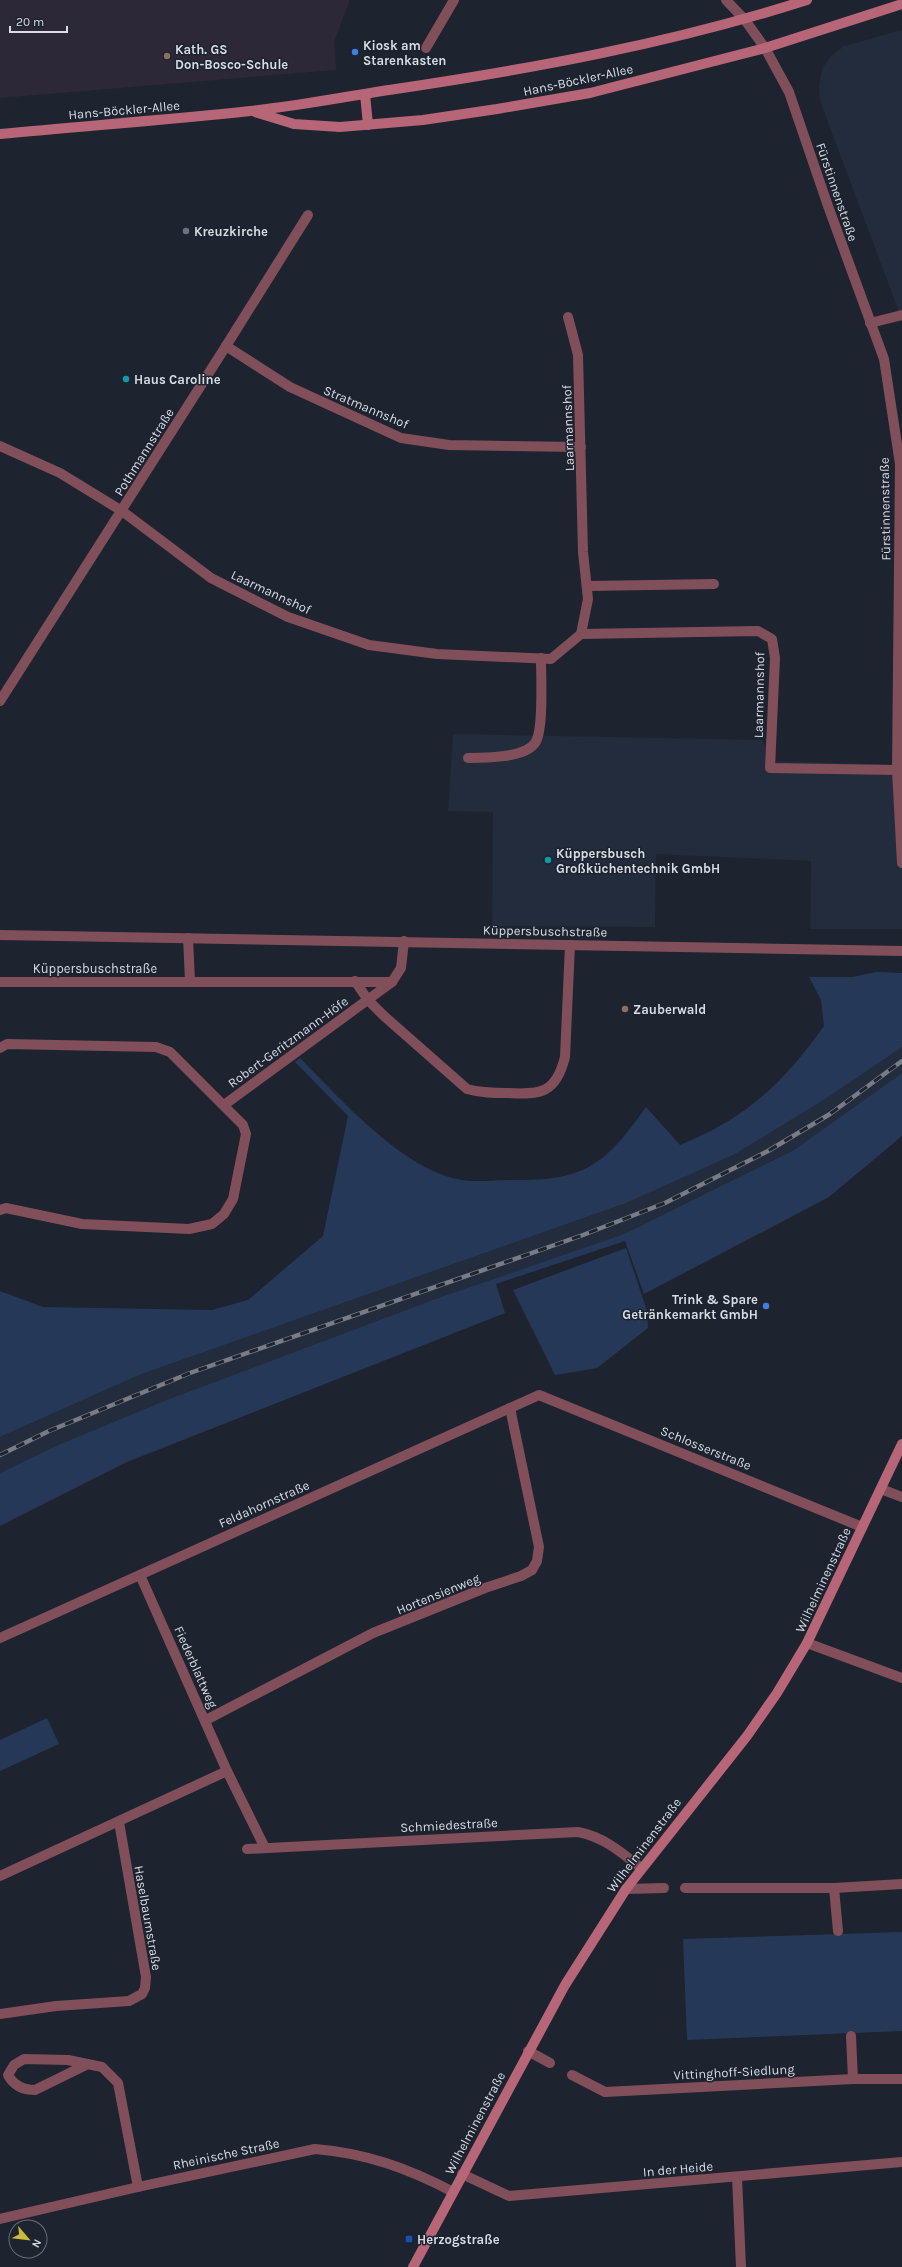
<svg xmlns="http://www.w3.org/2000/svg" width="902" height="2267" font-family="Karla,sans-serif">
  <rect width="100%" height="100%" fill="#1d232f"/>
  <g fill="#222c3d">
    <polygon points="902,30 902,320 820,101 819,86 822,69 831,56 844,46"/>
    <polygon points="453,734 762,740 774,761 902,765 902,929 810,929 811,861 656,854 655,927 492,926 493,812 448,811"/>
    <polygon points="902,1047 902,1073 794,1150 624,1234 438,1298 164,1401 58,1445 0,1473 0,1437 139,1375 626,1203 833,1094"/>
  </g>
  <polygon fill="#2c2838" points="0,0 350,0 334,42 336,70 0,98"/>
  <g fill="#263858">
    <path d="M876,972L902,973V1047L833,1094L735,1154L626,1203L139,1375L0,1437V1291L43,1307L212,1310L248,1300L323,1236L348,1116L295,1062L300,1058C341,1099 399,1166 457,1179C474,1183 496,1180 514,1180C585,1181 606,1164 646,1107L680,1145C747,1118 783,1083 824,1026L821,1000L809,977H853Z"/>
    <polygon points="902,1073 902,1136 829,1197 644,1294 625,1241 496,1284 505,1313 127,1462 0,1526 0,1473 58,1445 164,1401 438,1298 624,1234 794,1150"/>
    <polygon points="626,1248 647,1311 648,1328 597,1368 555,1375 513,1290"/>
    <polygon points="47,1718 59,1744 0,1771 0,1740"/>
    <polygon points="902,1932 902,2031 687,2040 683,1939"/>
  </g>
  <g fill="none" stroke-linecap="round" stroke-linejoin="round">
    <g stroke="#814f59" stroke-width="10">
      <polyline points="870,323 902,315"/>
      <polyline points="587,586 714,584"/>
      <polyline points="581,634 758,631 772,639 775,658 770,768 897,770"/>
      <path d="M468,758C485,758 525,758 535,743C544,731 541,676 541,658"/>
      <polyline points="355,981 368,1000"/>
      <polyline points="881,1489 902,1497"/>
      <polyline points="685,1888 834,1888 902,1884"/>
      <polyline points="834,1888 838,1931"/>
      <polyline points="626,1889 664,1888"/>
      <polyline points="851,2036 853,2079"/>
      <polyline points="528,2051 550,2063"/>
      <path d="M88,2064L35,2090C23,2090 14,2086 8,2075L14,2065L24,2059L68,2060L102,2067L118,2083L138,2187"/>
      <polyline points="572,2075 605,2092 853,2079 902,2079"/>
    </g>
    <g stroke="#814f59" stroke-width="10">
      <polyline points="726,0 745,20 765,48 789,92 828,206 884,359 900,464 897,770 902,863"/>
      <polyline points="426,48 454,0"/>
      <polyline points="226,346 290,387 401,438 449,445 581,447"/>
      <polyline points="0,446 60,473 122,511 211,578 288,617 369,645 437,654 551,659 581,634 588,599 583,552 578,355 568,317"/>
      <polyline points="0,701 226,346 308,215"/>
      <polyline points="0,935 902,951"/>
      <polyline points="188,938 190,981"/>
      <polyline points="0,982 392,982"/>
      <path d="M368,1000L384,1016L467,1089C481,1093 494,1093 508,1093C541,1095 556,1093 565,1057L570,945"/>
      <polyline points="0,1048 7,1044 156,1047 170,1052 243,1125 246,1134 233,1199 224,1214 212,1224 189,1229 82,1224 6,1208 0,1210"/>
      <polyline points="224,1105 392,982 401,968 404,941"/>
      <polyline points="140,1575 227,1771"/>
      <polyline points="0,1638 539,1395 862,1527"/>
      <polyline points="807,1643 902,1678"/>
      <polyline points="206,1720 373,1633 485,1588 521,1576 532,1570 537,1561 539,1547 510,1408"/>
      <path d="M247,1849L578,1832C604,1837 621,1852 641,1868"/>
      <polyline points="0,1876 227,1771 265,1848"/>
      <polyline points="0,2014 56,2006 129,2001 142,1994 145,1988 146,1977 119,1822"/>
      <polyline points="462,2174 509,2196 902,2162"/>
      <polyline points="737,2177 741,2267"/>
      <path d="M0,2219L138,2187L315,2149C365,2153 408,2168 453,2192"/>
    </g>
    <g stroke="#b66676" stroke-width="10">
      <polyline points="365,94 368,125"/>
      <polyline points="255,112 294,124 340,127 423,120 497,109 590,93 765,48 902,4"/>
      <path d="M0,134C83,126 167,120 250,111C297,106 343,97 389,90C531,69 669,44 807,0"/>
      <polyline points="413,2267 565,1985 626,1889 747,1736 777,1693 807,1643 902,1444"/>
    </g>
    <g stroke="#777c87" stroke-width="4.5">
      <polyline id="rail" points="0,1455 49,1431 190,1373 583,1235 665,1203 768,1151 830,1114 902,1061"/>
    </g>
    <use href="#rail" stroke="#1d232f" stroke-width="3" stroke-dasharray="9" stroke-linecap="butt"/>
  </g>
  <g fill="#3f7fe0" stroke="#1d232f" stroke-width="1.5">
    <circle cx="355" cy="52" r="4"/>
    <circle cx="766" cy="1306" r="4"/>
  </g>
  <g fill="#8d6e63" stroke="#1d232f" stroke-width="1.5">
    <circle cx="167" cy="56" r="4"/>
    <circle cx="625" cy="1009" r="4"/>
  </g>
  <circle fill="#6b7280" stroke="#1d232f" stroke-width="1.5" cx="186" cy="231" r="4"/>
  <g fill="#0f9aa8" stroke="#1d232f" stroke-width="1.5">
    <circle cx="126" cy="379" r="4"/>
    <circle cx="548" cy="860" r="4"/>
  </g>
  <rect fill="#1a4fb4" stroke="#1d232f" stroke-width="1.5" x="405" y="2235" width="8" height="8" rx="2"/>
  <g text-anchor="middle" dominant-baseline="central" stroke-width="3" stroke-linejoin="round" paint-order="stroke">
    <g font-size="13" font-weight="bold" fill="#d8dde5" stroke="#1d232f" text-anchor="start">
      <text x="363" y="45">Kiosk am<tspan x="363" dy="15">Starenkasten</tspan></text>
      <text x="175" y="49">Kath. GS<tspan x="175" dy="15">Don-Bosco-Schule</tspan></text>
      <text x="194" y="231">Kreuzkirche</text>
      <text x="134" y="379">Haus Caroline</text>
      <text x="556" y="853">Küppersbusch<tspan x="556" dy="15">Großküchentechnik GmbH</tspan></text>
      <text x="633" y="1009">Zauberwald</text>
      <text x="758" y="1299" text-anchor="end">Trink &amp; Spare<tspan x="758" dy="15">Getränkemarkt GmbH</tspan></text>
      <text x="417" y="2239">Herzogstraße</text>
    </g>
    <g font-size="13" fill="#d8dde5" stroke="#1d232f">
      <text transform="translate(578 80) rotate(-12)">Hans-Böckler-Allee</text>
      <text transform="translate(124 110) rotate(-5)">Hans-Böckler-Allee</text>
      <text transform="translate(837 192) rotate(71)">Fürstinnenstraße</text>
      <text transform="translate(366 407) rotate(23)">Stratmannshof</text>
      <text transform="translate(568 428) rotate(-92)">Laarmannshof</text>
      <text transform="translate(144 452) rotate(-58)">Pothmannstraße</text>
      <text transform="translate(885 509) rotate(-91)">Fürstinnenstraße</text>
      <text transform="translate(271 592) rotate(25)">Laarmannshof</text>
      <text transform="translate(759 695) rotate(-89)">Laarmannshof</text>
      <text transform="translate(545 931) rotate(1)">Küppersbuschstraße</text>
      <text x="95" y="968">Küppersbuschstraße</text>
      <text transform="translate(288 1042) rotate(-36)">Robert-Geritzmann-Höfe</text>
      <text transform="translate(706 1448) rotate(22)">Schlosserstraße</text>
      <text transform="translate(264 1504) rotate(-24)">Feldahornstraße</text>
      <text transform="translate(823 1580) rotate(-65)">Wilhelminenstraße</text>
      <text transform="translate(438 1594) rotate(-22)">Hortensienweg</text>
      <text transform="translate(196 1667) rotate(66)">Fiederblattweg</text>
      <text transform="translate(449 1825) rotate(-3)">Schmiedestraße</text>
      <text transform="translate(644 1845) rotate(-53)">Wilhelminenstraße</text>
      <text transform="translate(148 1918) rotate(80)">Haselbaumstraße</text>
      <text transform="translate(734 2072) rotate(-3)">Vittinghoff-Siedlung</text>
      <text transform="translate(475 2123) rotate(-62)">Wilhelminenstraße</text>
      <text transform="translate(226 2154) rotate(-12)">Rheinische Straße</text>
      <text transform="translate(678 2169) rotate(-5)">In der Heide</text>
    </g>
  </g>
  <g transform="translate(28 2239) rotate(118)"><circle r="19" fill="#1d232f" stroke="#686d78"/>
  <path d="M0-3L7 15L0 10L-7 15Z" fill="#cbba39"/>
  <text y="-6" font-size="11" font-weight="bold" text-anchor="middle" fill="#d8dde5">N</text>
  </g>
  <path d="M10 26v6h57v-6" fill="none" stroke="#d8dde5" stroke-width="2"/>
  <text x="16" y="26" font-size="12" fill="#d8dde5" stroke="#1d232f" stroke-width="3" paint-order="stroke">20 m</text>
</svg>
